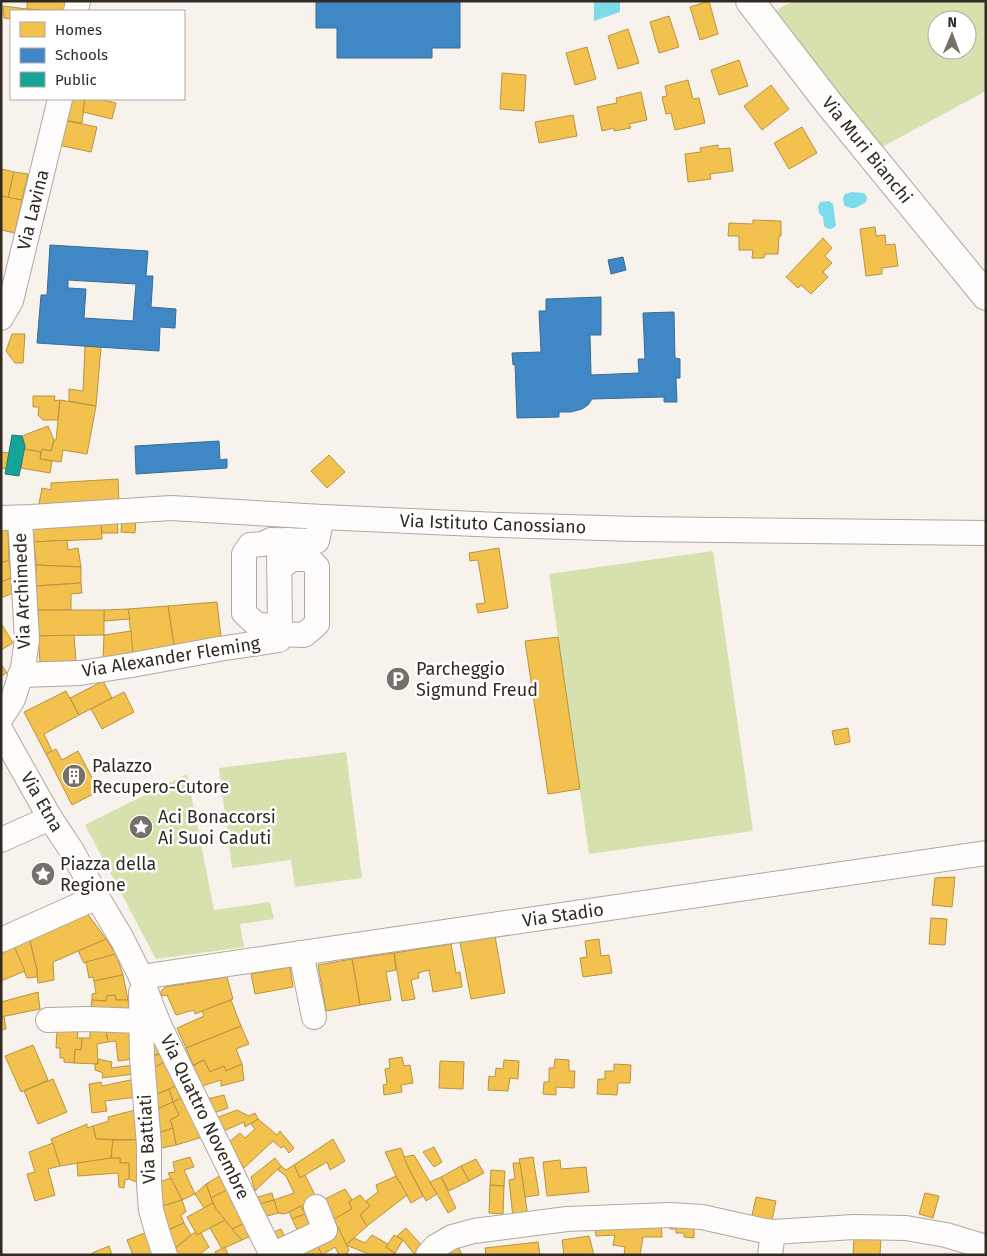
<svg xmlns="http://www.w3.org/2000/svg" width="987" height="1256" font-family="'Fira Sans',sans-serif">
  <rect width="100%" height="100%" fill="#f8f2ec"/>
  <g fill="#d6e1ae" fill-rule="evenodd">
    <path d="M793,1H986V91L882,147L771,13ZM937,20H967V50H937Z"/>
    <polygon points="713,551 753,831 589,854 549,574"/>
    <polygon points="346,752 362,878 295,887 291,860 232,868 219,768"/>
    <polygon points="187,774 214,910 270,902 274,919 240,924 244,947 156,959 85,825"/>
  </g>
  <g fill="#7ddbeb">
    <polygon points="612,1 620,1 620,12 594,21 594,2 612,2"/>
    <path d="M852,192L864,193L867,197L866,202C858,207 853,211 844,205L843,198L845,194Z"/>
    <path d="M829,201L833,204L836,226C831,230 829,230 824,226L823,217L819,213L818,206L820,202Z"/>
  </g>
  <g fill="#f2c14e" stroke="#b89441">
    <polygon points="27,1 58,1 69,2 67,11 46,11 27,9"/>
    <polygon points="709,1 718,34 700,40 690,7"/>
    <polygon points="3,6 27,9 46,11 11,11 11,19 4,18"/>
    <polygon points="669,16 679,47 659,53 650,22"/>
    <polygon points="628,29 639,63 618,69 608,36"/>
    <polygon points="587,47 596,79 575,85 566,53"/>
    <polygon points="739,60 748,86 719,95 711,70"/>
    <polygon points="502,73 526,75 524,111 500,109"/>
    <polygon points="688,80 693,99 699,98 705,123 675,130 671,113 666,114 662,97 667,96 665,86"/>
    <polygon points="771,85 789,109 762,130 744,106"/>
    <polygon points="641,92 647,120 629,124 631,128 614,131 614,128 602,131 597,107 617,103 616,98"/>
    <polygon points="68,99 85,99 82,123 63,120"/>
    <polygon points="85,99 99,99 116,103 112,119 83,112"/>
    <polygon points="573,115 577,136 539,143 535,122"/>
    <polygon points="63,120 97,127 91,152 58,145"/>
    <polygon points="802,127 817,153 789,169 774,143"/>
    <polygon points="718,145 718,149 730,148 733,171 710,174 711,179 688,182 685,154 701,152 700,148"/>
    <polygon points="2,169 14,172 8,198 1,196 1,174"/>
    <polygon points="14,172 28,174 22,200 8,198"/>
    <polygon points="1,196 22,200 15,233 1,230"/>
    <polygon points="753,220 781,221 781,236 779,236 778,254 765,254 764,258 752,258 753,250 739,250 739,236 728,236 729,223 753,224"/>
    <polygon points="875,227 876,236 885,235 886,245 895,244 898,266 882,268 882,274 866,276 860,229"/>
    <polygon points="823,238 832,248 825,256 832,263 823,272 828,277 811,294 801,285 798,288 786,277"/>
    <polygon points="12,334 25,334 23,363 15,363 6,351"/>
    <polygon points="85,346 101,347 96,406 69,401 69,389 83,391"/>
    <polygon points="33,396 55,396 54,401 60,400 58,420 43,420 38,415 39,407 33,407"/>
    <polygon points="60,400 96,406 87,454 63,450 61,462 40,459 42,449 51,451 54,440 56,440"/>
    <polygon points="48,426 54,440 51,451 42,449 41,452 24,449 25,446 22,436"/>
    <polygon points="24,449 41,452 40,459 52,461 50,473 21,468"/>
    <polygon points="1,452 9,453 6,469 1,468"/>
    <polygon points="329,455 345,472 327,488 311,471"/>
    <polygon points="118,479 119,504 38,509 42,488 51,490 51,483"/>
    <polygon points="122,518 136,518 135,533 121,532"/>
    <polygon points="117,519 118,533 102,533 101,520"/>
    <polygon points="101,520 102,539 34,542 31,523"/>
    <polygon points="1,529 8,530 9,560 1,563"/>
    <polygon points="67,540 68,550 78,548 81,567 36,565 34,542"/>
    <polygon points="499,548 508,608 478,613 476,604 485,603 478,560 470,561 469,553"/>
    <polygon points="9,560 11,578 1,582 1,563"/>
    <polygon points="36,565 81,567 81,583 36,586"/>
    <polygon points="11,578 13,593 1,598 1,582"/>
    <polygon points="81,583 82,593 71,594 71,610 38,610 36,586"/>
    <polygon points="217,602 221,637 174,646 168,606"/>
    <polygon points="168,606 174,646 133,654 128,609"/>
    <polygon points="128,609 130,619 104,621 104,610"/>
    <polygon points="38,610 104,610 104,635 38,636"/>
    <polygon points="1,623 13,643 1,650"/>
    <polygon points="131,631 133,654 103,659 104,635"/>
    <polygon points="74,635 76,661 40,662 38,636"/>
    <polygon points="558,637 580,789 548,794 525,641"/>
    <polygon points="1,664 7,673 1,676"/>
    <polygon points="103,681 112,698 79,715 70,698"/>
    <polygon points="66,691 79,715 44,734 52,751 46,754 24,712"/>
    <polygon points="124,692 134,712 102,729 91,709"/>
    <polygon points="848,728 850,742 835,745 832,731"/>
    <polygon points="56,749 62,760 78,751 99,791 72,805 46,754"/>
    <polygon points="955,877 952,907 932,905 935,878"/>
    <polygon points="87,913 106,939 53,962 54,980 38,983 37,970 29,937"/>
    <polygon points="931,918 947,919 945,945 929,944"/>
    <polygon points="495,936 505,993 471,999 460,942"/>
    <polygon points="29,937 37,970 37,977 27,978 13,944"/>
    <polygon points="106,939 116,954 84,963 78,951"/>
    <polygon points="599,939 601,956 609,955 612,973 583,977 580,958 587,957 585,941"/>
    <polygon points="13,944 25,971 1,981 1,949"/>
    <polygon points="451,944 456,973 460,972 462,987 433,992 429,970 418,973 419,978 411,980 415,999 402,1001 394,953"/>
    <polygon points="394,953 396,970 386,972 391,1000 360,1005 352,959"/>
    <polygon points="116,954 123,975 94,981 93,977 89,978 86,962"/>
    <polygon points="352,959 360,1005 326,1011 318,965"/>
    <polygon points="290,967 293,987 255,994 251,974"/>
    <polygon points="123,975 128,1000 116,1000 115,995 107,996 106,1001 92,1000 92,994 96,993 94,981"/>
    <polygon points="227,977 233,999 195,1014 194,1010 176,1015 167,995 161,996 161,991 165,987"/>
    <polygon points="38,992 40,1009 1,1017 1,1002"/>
    <polygon points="115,995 116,1000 128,1000 130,1015 91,1007 92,1000 106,1001 107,996"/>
    <polygon points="231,1000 241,1026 186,1048 177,1028 204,1016 202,1011"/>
    <polygon points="1,1017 4,1017 6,1029 1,1030"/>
    <polygon points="105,1023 108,1042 97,1044 98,1064 74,1063 75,1049 81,1050 82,1038 90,1038 90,1024"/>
    <polygon points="105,1023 132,1024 133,1059 118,1061 116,1041 108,1042"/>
    <polygon points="241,1026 249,1044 236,1049 242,1064 226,1071 224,1066 210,1072 204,1060 193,1065 186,1048"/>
    <polygon points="57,1030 78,1031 77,1038 82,1038 81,1050 75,1049 74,1063 64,1062 64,1058 60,1058 60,1048 56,1048"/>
    <polygon points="160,1044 165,1052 151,1057 151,1046"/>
    <polygon points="33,1045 48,1080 21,1092 5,1056"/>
    <polygon points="165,1052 168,1060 150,1070 151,1057"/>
    <polygon points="402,1057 404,1066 410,1065 413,1083 401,1085 402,1092 384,1095 383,1085 387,1084 385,1069 390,1068 389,1059"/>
    <polygon points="98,1059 112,1062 111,1068 134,1065 134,1074 102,1078 103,1073 95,1070 95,1064 98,1064"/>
    <polygon points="555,1059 569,1060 569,1071 575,1071 574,1088 556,1087 556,1095 543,1094 544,1082 549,1082 549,1068 554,1068"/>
    <polygon points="168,1060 181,1084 153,1096 150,1070"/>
    <polygon points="204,1060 210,1072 224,1066 226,1071 242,1064 244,1080 221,1086 221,1080 199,1087 189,1068"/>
    <polygon points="504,1060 519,1061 518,1079 510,1078 508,1091 488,1090 489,1076 495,1077 496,1068 503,1069"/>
    <polygon points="440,1061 464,1062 463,1089 439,1088"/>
    <polygon points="614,1064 631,1065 630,1083 618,1083 617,1095 597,1094 598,1079 605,1079 605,1071 614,1071"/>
    <polygon points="53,1079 67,1112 38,1124 24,1091"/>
    <polygon points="135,1079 137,1097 105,1101 107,1111 92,1113 89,1084 101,1082 102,1086"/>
    <polygon points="181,1084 188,1095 173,1102 169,1089"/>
    <polygon points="169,1089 173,1102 155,1110 153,1096"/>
    <polygon points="188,1095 206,1136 176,1145 173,1128 170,1120 179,1115 173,1102"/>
    <polygon points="224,1095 228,1108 211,1114 203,1100"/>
    <polygon points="173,1102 179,1115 170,1120 173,1128 156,1134 155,1110"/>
    <polygon points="139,1109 141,1140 96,1139 93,1126 109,1121 108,1117"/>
    <polygon points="237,1110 249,1116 255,1113 258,1119 245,1127 244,1122 219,1133 213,1119"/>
    <polygon points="258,1119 277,1135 280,1131 294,1148 289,1153 284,1146 281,1148 273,1141 244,1168 229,1142 240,1133 245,1138 255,1129 251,1124"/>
    <polygon points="87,1124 87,1128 93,1126 96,1139 113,1140 111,1158 60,1166 51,1139"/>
    <polygon points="173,1128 176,1145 157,1149 156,1134"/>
    <polygon points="333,1139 345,1161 330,1170 327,1162 300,1178 294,1165"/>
    <polygon points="113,1140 141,1140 143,1185 129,1179 129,1163 120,1163 120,1158 111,1158"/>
    <polygon points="53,1143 60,1166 48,1169 55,1195 35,1201 27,1174 35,1172 29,1152"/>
    <polygon points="434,1147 442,1162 434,1167 423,1152"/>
    <polygon points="401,1148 408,1167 423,1196 411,1203 396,1176 385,1152"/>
    <polygon points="414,1155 437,1194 426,1201 408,1167 404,1157"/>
    <polygon points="190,1157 194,1167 184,1170 195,1194 182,1200 168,1173 175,1172 173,1162"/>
    <polygon points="533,1157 539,1195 525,1197 519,1159"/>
    <polygon points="111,1158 120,1158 120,1163 129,1163 129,1179 125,1180 124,1188 119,1187 118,1173 78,1176 77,1163"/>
    <polygon points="275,1158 281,1166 255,1191 251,1177"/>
    <polygon points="476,1159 484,1173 469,1181 461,1166"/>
    <polygon points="560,1160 561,1169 586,1167 589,1192 547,1196 543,1162"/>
    <polygon points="513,1163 520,1163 528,1217 513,1218 509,1180 515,1179"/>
    <polygon points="294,1165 300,1178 305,1175 316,1197 313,1212 305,1214 301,1206 285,1214 278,1213 274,1200 294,1193 286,1176 278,1170 281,1166 286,1170"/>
    <polygon points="461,1166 469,1181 449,1191 441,1177"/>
    <polygon points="491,1170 505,1171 504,1186 490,1185"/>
    <polygon points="226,1172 233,1187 211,1198 206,1184"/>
    <polygon points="396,1176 407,1195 367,1226 360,1215 370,1206 366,1201 378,1192 376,1185"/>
    <polygon points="441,1177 456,1208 448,1213 430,1182"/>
    <polygon points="171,1178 182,1200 159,1207 156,1183"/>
    <polygon points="206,1184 213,1203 204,1208 195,1194"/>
    <polygon points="490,1185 504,1186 503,1214 489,1213"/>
    <polygon points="233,1187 249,1221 232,1229 216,1209 211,1198"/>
    <polygon points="345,1189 352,1200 349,1202 352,1209 329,1222 323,1200"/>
    <polygon points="272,1193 274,1200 260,1204 258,1197"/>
    <polygon points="925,1193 939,1196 933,1218 919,1214"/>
    <polygon points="360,1195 370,1206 360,1215 367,1226 346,1245 338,1227 332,1230 329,1222 352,1209 349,1202"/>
    <polygon points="756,1197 776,1201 771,1225 751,1220"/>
    <polygon points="182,1200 186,1212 181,1215 184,1223 166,1231 159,1207"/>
    <polygon points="274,1200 278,1213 264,1217 260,1204"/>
    <polygon points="213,1203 216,1209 225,1220 197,1235 187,1217"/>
    <polygon points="301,1206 305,1214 292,1219 289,1212"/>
    <polygon points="305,1214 313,1232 301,1238 292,1219"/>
    <polygon points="225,1220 242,1240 222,1249 210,1228"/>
    <polygon points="249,1221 255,1234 242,1240 232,1229"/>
    <polygon points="661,1221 662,1237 643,1237 640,1255 624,1255 625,1247 613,1245 615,1235 596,1236 595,1227"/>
    <polygon points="670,1222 694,1222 694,1238 684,1237 684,1233 676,1233 676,1229 670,1229"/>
    <polygon points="184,1223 191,1235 173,1250 166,1231"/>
    <polygon points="338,1227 349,1250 346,1255 339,1255 335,1247 322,1255 314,1238"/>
    <polygon points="406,1228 425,1249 420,1255 415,1255 403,1240 397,1236"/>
    <polygon points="281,1229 288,1244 278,1248 271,1233"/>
    <polygon points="147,1232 156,1255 133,1255 127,1240"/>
    <polygon points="195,1232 197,1235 201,1233 209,1247 199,1255 176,1255 173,1250"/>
    <polygon points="372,1235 388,1244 386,1247 397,1255 371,1255 346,1245 354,1238 365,1243"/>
    <polygon points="394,1235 403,1240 395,1253 386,1247"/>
    <polygon points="589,1236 594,1255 564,1255 562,1240"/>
    <polygon points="854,1237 881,1239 880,1255 853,1255"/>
    <polygon points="314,1238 322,1255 281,1255"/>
    <polygon points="538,1242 540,1255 486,1255 485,1248"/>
    <polygon points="457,1244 462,1255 439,1255"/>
    <polygon points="109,1246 112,1255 92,1255 92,1253"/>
    <polygon points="225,1247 228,1255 217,1255 215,1252"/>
  </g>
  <g fill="#3f88c5" stroke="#3b6c94" fill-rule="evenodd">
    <polygon points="316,1 460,1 460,48 432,48 432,58 337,58 337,28 316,28"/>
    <path d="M50,245L148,251L146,276H153L151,307L176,309L175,328L160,327L159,351L37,343L41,295H47ZM68,280L136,284L133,321L84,318L86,289L68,288Z"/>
    <polygon points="623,257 626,270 611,274 608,260"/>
    <polygon points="601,297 601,335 590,335 591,375 639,373 638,359 645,359 643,313 674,312 675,358 680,359 680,378 676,378 677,402 664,402 664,397 592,399 588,405 582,409 571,412 559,412 559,417 517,418 515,364 513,365 512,353 541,352 539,311 546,311 546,299"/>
    <polygon points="219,441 220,460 227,459 227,468 136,474 135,446"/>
  </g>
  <polygon fill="#17a398" stroke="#1f7f75" points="12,435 22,436 25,446 19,476 5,474"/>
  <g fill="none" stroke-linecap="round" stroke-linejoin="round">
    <g stroke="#aea8a2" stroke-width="26">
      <g id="minor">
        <polyline points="76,11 78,1"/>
        <polyline points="1,318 11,301 60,99"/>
        <polyline points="1,518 31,517 171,508 322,517 498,525 636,529 986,533"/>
        <polyline points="279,569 292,559 309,559 317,567 317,624 304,635 280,634"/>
        <polyline points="280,626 257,625 244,613 244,554 250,545 263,544 271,540 317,541 322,517"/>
        <polyline points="20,675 80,673 132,665 219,649 279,640 280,626 279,548 288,540"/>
        <polyline points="1,718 13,699 23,668 27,639 20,518"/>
        <polyline points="1,731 50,818 72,851 97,897 122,939 141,977 150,1002 160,1027 272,1255"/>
        <polyline points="1,840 50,818"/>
        <polyline points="1,940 97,897"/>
        <polyline points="301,953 314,1017"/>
        <polyline points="141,977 301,953 986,853"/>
        <polyline points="141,992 142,1058 149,1145 149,1184 151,1210 157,1231 165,1255"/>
        <polyline points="48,1020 87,1019 141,1021 155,1019"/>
        <polyline points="272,1255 325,1230 316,1207"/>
        <polyline points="428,1255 435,1247 452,1237 474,1231 567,1219 670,1215 702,1217 760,1230 773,1232 854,1227 906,1228 946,1235 986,1247"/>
        <polyline points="770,1255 773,1232"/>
      </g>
    </g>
    <g stroke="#aea8a2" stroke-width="30">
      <polyline id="major" points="750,1 830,105 986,296"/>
    </g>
    <use href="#minor" stroke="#fefdfc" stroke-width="24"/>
    <use href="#major" stroke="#fefdfc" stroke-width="28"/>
  </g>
  <defs>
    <g id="parking-disc" transform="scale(1.25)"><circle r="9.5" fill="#777069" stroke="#fff"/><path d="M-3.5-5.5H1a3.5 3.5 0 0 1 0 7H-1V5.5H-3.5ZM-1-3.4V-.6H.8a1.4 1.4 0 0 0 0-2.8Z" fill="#fff"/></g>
    <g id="building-disc" transform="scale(1.25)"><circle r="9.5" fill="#777069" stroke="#fff"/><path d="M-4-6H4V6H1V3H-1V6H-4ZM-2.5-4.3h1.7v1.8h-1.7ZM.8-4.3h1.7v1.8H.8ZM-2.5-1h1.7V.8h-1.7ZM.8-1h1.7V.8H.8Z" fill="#fff"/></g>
    <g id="sight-disc" transform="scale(1.25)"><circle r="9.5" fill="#777069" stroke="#fff"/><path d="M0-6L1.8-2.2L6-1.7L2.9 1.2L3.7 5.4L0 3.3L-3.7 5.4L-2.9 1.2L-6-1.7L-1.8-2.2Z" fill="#fff"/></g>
  </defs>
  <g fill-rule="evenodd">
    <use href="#parking-disc" x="398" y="679"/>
    <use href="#building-disc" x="74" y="776"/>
    <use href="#sight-disc" x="141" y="827"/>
    <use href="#sight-disc" x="43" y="874"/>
  </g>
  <g text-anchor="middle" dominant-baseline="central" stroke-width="5" stroke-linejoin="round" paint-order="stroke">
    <g font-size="18" fill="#312a23" stroke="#fff">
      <text transform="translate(867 150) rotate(51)">Via Muri Bianchi</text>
      <text transform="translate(33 210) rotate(-76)">Via Lavina</text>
      <text transform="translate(493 524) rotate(2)">Via Istituto Canossiano</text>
      <text transform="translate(22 591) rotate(-92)">Via Archimede</text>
      <text transform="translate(171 657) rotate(-9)">Via Alexander Fleming</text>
      <text transform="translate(42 802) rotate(60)">Via Etna</text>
      <text transform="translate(563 915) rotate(-8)">Via Stadio</text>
      <text transform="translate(205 1117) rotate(64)">Via Quattro Novembre</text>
      <text transform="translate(147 1139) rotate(-93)">Via Battiati</text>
    </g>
    <g font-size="18" fill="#312a23" stroke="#fff" text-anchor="start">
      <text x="416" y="669">Parcheggio<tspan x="416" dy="21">Sigmund Freud</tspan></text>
      <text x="92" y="766">Palazzo<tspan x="92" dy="21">Recupero-Cutore</tspan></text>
      <text x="158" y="817">Aci Bonaccorsi<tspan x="158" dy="21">Ai Suoi Caduti</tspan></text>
      <text x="60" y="864">Piazza della<tspan x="60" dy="21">Regione</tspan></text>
    </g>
  </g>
  <rect width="987" height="1256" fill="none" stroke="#312a23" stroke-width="5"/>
  <rect x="10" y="10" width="175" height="90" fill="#ffffff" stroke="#adaaa7"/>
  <rect x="20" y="22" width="25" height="15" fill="#f2c14e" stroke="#adaaa7"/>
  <text x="55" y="35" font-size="15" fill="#312a23">Homes</text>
  <rect x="20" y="48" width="25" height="15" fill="#3f88c5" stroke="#adaaa7"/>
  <text x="55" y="60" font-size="15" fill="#312a23">Schools</text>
  <rect x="20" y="72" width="25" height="15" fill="#17a398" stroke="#adaaa7"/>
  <text x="55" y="85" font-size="15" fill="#312a23">Public</text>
  <g transform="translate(952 35) rotate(1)"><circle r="24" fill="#ffffff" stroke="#adaaa7"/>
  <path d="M0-4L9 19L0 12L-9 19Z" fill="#777069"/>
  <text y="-8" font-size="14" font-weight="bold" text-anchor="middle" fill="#312a23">N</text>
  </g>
</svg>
